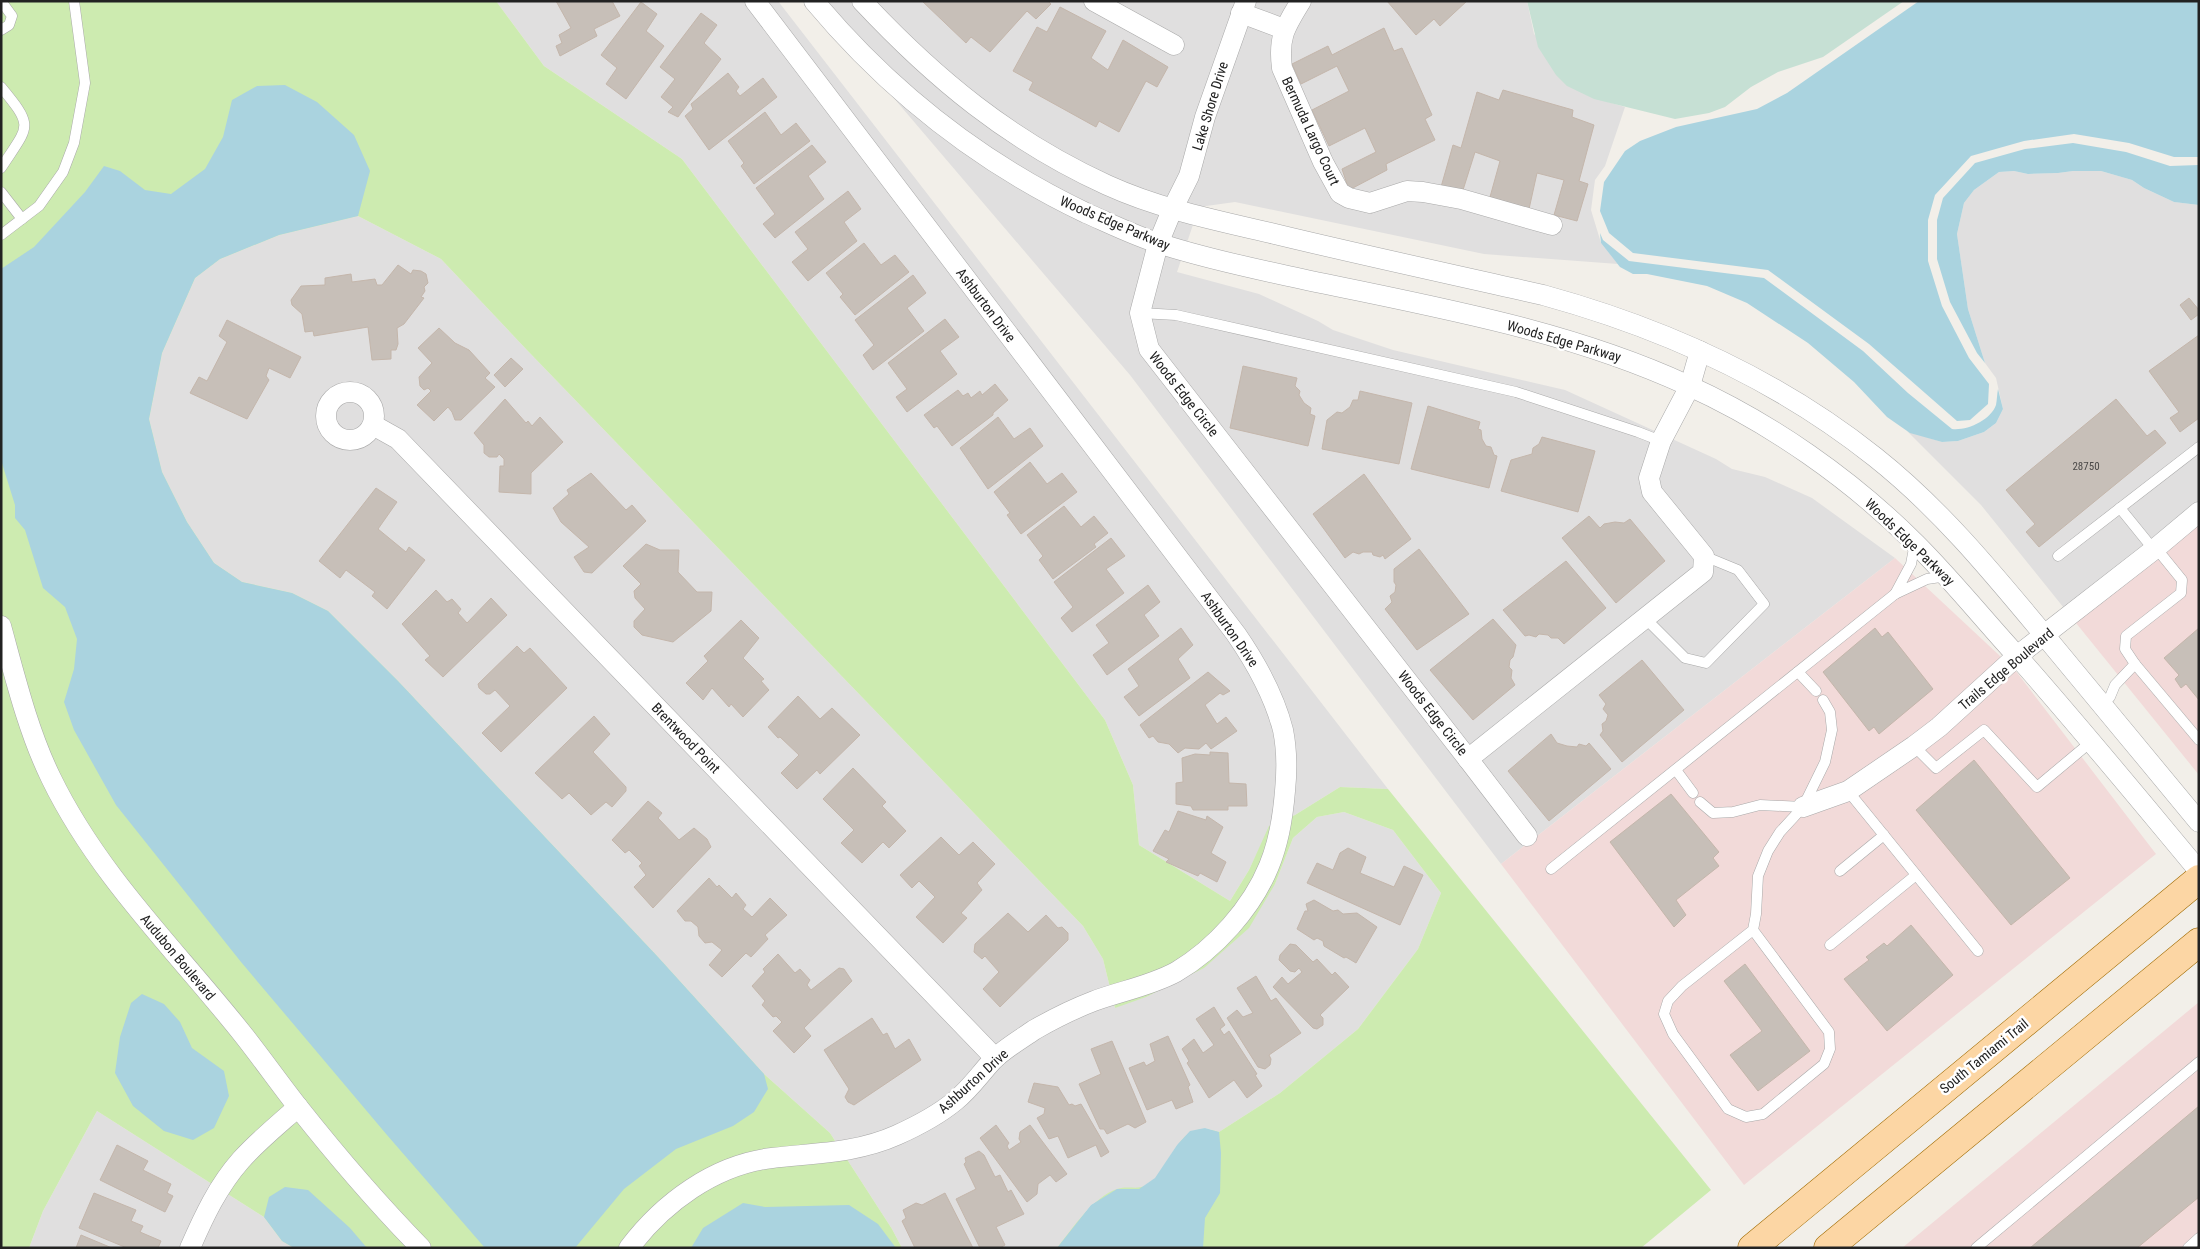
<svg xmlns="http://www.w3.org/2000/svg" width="2200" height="1249" font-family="'Roboto Condensed',sans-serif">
  <rect width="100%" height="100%" fill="#f2efe9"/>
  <g fill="#e0dfdf">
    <polygon points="496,1 778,1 1388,789 1340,787 1295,815 1270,826 1249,870 1230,901 1139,845 1133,785 1105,720 682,159 544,66"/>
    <polygon points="819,1 1527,1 1534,34 1608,102 1625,107 1605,166 1595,180 1591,210 1601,243 1618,264 1484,254 1235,202 1199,207 1177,272 1259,294 1318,321 1333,330 1393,350 1565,390 1716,459 1732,469 1765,477 1812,498 1895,558 1501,864 1130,375 892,96"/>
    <polygon points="2014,171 2028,174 2058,173 2073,171 2101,171 2132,180 2144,188 2174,202 2199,205 2199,520 2076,623 1981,505 1907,431 1942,442 1958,441 1984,432 1996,423 2003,409 1996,378 1985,363 1968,309 1957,234 1964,203 1974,190 1999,172"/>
    <polygon points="358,216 441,259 525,348 1083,926 1103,959 1115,1008 1275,884 1293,838 1317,817 1344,812 1393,830 1441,893 1418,949 1358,1029 1280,1093 1219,1132 1205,1128 1177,1145 1156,1178 1139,1189 1117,1189 1091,1205 1057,1248 902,1248 892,1229 830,1133 764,1074 658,957 398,681 328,611 292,593 242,582 214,563 187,522 162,472 149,419 162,353 195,278 220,259 279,235"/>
    <polygon points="97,1111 264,1217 282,1241 294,1248 29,1248 43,1211"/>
  </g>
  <g fill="#f2dad9">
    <polygon points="2199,520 2199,775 2076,623"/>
    <polygon points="1895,558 2015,670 2156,854 1744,1185 1501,864"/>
    <polygon points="2199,1002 2199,1248 1902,1248"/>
  </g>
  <path fill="#cdebb0" d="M1,1H496L544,66L682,159L1105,720L1133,785L1139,845L1230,901L1249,870L1269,826L1295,815L1340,787L1388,789L1711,1190L1641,1248H1057C1072,1229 1093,1197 1117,1189C1132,1184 1140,1194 1156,1178C1178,1156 1178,1119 1219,1132L1280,1093L1358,1029L1418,949L1441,893L1393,830L1344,812L1317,817L1293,838L1275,884L1249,928L1204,968L1146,997L1115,1008L1103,959L1083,926L525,348L441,259L358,216L279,235L220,259L195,278L162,353L149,419L162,472L187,522L214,563L242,582L292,593L328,611L398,681L658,957L764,1074L830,1133L892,1229L902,1248H294L282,1241L264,1217L97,1111L43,1211L29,1248H1Z"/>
  <polygon fill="#c6e0d4" points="1527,1 1904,1 1823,57 1778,72 1751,87 1725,107 1709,113 1675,119 1594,99 1567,86 1556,75 1538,47"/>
  <g fill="#aad3df">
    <polygon points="1919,1 2199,1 2199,157 2174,157 2129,143 2074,134 2024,141 1971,156 1935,195 1928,220 1928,261 1942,306 1969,358 1989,384 1988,404 1970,420 1957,421 1869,344 1768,270 1633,253 1609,233 1600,211 1604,182 1625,151 1640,141 1676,127 1757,109 1787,93"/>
    <polygon points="285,85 317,102 354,135 370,171 358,216 279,235 220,259 195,278 162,353 149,419 162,472 187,522 214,563 242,582 292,593 328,611 398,681 658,957 764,1074 768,1089 754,1112 733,1126 676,1149 624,1189 575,1248 485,1248 387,1135 241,962 116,805 74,730 64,702 74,669 77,639 65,607 43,588 25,530 15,518 15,505 1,460 1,269 34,247 85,192 104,166 120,171 145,190 171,194 205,169 223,137 232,100 257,86"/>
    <polygon points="2073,143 2126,152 2170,166 2199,165 2199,205 2174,202 2144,188 2132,180 2101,171 2073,171 2058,173 2028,174 2014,171 1999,172 1974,190 1964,203 1957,234 1968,309 1985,363 1977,353 1950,302 1937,259 1937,220 1943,198 1975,163 2025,149"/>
    <path d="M1600,233L1603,240L1629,261L1764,278L1863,351L1908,393L1952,429C1967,431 1991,420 1996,405C1997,400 1997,394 1998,389L2003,409L1996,423L1984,432L1958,441L1942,442L1910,433L1887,417L1854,382L1808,343L1747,303L1707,286L1647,274H1633L1620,267L1601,243Z"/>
    <polygon points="142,994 164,1004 180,1022 192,1048 224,1071 229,1096 214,1128 193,1140 164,1131 133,1106 115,1073 120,1037 131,1003"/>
    <polygon points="1205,1128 1219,1132 1221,1153 1220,1193 1205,1218 1203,1248 1057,1248 1091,1205 1117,1189 1139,1189 1155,1178 1177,1145 1190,1131"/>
    <polygon points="285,1187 308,1190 350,1228 367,1248 294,1248 282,1241 264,1217 269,1197"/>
    <polygon points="743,1203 765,1207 849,1205 878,1224 896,1248 691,1248 703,1228"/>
  </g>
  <g fill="#c7bfb8" stroke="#c4b6ab">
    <polygon points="556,1 612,1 620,16 594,29 597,36 560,56 556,46 562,43 559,35 571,28"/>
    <polygon points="922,1 1048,1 1051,4 1036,19 1027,11 990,52 971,37 966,43"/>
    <polygon points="1387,1 1467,1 1440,26 1434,19 1416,35"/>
    <polygon points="641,2 657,14 646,31 664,46 626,99 606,84 617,68 601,55"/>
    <polygon points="1060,7 1106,31 1091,58 1108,70 1123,40 1168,67 1157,87 1146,81 1119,132 1099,121 1096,127 1029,90 1033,82 1013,71 1037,27 1047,32"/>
    <polygon points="701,13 717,25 704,43 721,59 678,117 668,112 673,107 661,97 675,79 660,67"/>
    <polygon points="1384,28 1394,51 1402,48 1432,115 1425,119 1435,140 1386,164 1387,170 1349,190 1342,169 1376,152 1365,128 1329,146 1312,110 1349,91 1337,66 1301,84 1292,64 1328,46 1332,55"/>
    <polygon points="728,73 739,87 736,91 740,96 763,78 777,97 709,150 685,116 693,109 691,104"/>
    <polygon points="1503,90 1573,110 1572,117 1594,125 1579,181 1588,184 1577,221 1554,215 1564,180 1537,173 1529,209 1490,197 1500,161 1475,152 1463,190 1441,187 1453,145 1461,148 1477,92 1499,100"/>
    <polygon points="765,112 781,135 796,123 810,141 754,184 741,166 744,163 728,141"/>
    <polygon points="812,145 826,162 808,176 824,199 775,238 763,224 775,214 756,188"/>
    <polygon points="848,191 861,209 844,222 857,241 808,281 792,262 808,249 795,232"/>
    <polygon points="864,243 881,265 895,255 909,272 855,315 840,297 843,294 826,273"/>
    <polygon points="398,265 411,274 413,270 421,271 426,274 428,283 424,287 425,291 421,297 424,298 404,324 397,328 398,344 396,350 391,350 391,359 372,360 368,327 314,336 313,331 305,332 302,314 292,305 291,300 301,286 325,285 325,278 351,274 352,282 375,279 377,285 382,285"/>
    <polygon points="913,275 926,293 907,308 924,331 873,370 863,355 874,345 855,320"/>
    <polygon points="2189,298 2199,310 2199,314 2191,320 2180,305"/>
    <polygon points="945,319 959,337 940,351 957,374 907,412 896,397 907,389 888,363"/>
    <polygon points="227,320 301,357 290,378 269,368 266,376 269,380 247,419 190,393 199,377 207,381 227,342 219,336"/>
    <polygon points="439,328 455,343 469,350 490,373 485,378 495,387 461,420 455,420 452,412 448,407 434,421 417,405 431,391 428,388 424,390 420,386 419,377 432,363 418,348"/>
    <polygon points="2199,335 2199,418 2180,432 2170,418 2179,412 2149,371"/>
    <polygon points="511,358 523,369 505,387 494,375"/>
    <polygon points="1243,366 1297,378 1295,386 1300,391 1299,395 1304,403 1311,408 1310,414 1315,416 1308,446 1230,428"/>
    <polygon points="995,384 1008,400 993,413 993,415 952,446 937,426 934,428 924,415 958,390 963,396 968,393 971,398 980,391 982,395"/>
    <polygon points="1360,391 1412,403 1399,464 1322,449 1327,420 1337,412 1342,413 1350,407 1353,400 1358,400"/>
    <polygon points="505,399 526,423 528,421 532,426 540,417 563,442 531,473 531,494 499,492 500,466 504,466 504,459 499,454 497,457 489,457 484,453 484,445 474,433"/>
    <polygon points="2116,399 2147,436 2155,430 2166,443 2039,547 2026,532 2035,524 2006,490"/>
    <polygon points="1428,406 1480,422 1478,429 1481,430 1482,439 1486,446 1491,447 1494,455 1497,456 1489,488 1411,469"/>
    <polygon points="998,417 1014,439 1030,428 1043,446 988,489 960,448"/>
    <polygon points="1542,437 1595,451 1578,512 1501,491 1511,460 1532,454 1533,448 1539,444"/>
    <polygon points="1030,462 1047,484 1062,473 1077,492 1021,534 1007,515 1010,513 994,492"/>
    <polygon points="591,473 626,510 632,505 646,521 592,573 584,572 574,557 589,547 561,522 553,508 569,494 567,490"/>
    <polygon points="1364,474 1411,539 1385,559 1383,555 1380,557 1373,555 1372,552 1363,552 1359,554 1353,552 1345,558 1313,514"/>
    <polygon points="376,488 397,502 378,529 406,552 409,547 425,560 387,609 372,596 375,592 346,570 340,578 319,561"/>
    <polygon points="1064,506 1081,527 1094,516 1108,533 1094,544 1096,547 1053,579 1039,560 1043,556 1027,535"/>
    <polygon points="1589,516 1600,528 1604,524 1615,522 1624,523 1630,519 1665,561 1616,603 1562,538"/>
    <polygon points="1111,538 1125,556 1106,569 1124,593 1072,632 1061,618 1073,607 1054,582"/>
    <polygon points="646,544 660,550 679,550 678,572 697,592 712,592 711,611 673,642 642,635 634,627 634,621 645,609 635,598 634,591 641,584 623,566"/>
    <polygon points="1419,549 1469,614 1417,650 1385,609 1392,602 1390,596 1395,592 1396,585 1394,582 1394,569"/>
    <polygon points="1566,561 1606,608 1564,644 1558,638 1551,638 1548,635 1539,634 1536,637 1529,635 1525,636 1503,610"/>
    <polygon points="1148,585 1160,602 1144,615 1159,636 1107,675 1093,655 1109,643 1096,625"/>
    <polygon points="436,590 447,602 452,599 461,609 458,613 467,623 491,598 507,615 443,677 425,660 430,656 402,624"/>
    <polygon points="1493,619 1516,645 1513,657 1510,660 1509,667 1512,670 1511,678 1515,685 1473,720 1430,670"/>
    <polygon points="741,620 759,638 743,658 764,679 761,681 769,690 743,717 731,704 729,707 712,688 703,700 686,683 708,661 704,656"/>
    <polygon points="1181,628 1193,645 1178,659 1190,678 1139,716 1124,697 1139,686 1128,669"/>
    <polygon points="1875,628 1882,637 1888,632 1933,689 1879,734 1874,727 1869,731 1823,672"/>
    <polygon points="2199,628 2199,700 2186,684 2181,688 2175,679 2179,675 2164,658"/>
    <polygon points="517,646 524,653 530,648 567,688 501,752 482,733 510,706 495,690 490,694 486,694 479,688 478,684"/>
    <polygon points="1642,660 1684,710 1622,762 1600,735 1603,731 1602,724 1606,721 1608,715 1603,709 1606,704 1599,695"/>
    <polygon points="1208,672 1230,691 1223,695 1220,693 1205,705 1217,724 1226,717 1237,731 1211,749 1206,743 1199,749 1185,748 1178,753 1169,744 1158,742 1153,736 1149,738 1140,725"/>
    <polygon points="798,696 820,719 832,708 860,735 820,774 817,770 797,789 781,773 799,755 780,737 778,738 768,727"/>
    <polygon points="594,716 610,734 593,752 626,787 626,791 612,807 606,802 591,815 569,793 562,799 535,773"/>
    <polygon points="1551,734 1557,743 1567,746 1577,747 1579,744 1586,746 1589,743 1611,769 1549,821 1508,771"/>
    <polygon points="1210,752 1228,753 1229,783 1246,784 1247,806 1228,806 1228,810 1193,810 1191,806 1176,804 1176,783 1183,782 1182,758 1195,754 1210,755"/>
    <polygon points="1974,760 2070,878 2011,925 1916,810"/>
    <polygon points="853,768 886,802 882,806 906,831 889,848 883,842 862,863 841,843 854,830 823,799"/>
    <polygon points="1671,794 1719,852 1713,858 1719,866 1676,900 1686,915 1674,927 1610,842"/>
    <polygon points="648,801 662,813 658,818 679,840 694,828 707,839 711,847 653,908 634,887 646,875 639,866 642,863 629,850 625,853 612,840"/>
    <polygon points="1178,811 1206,820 1207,816 1223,827 1211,853 1226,862 1217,882 1200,873 1198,876 1166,862 1169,859 1153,851 1165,830 1169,832"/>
    <polygon points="941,837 959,855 973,842 995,864 977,883 982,890 961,913 967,918 943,943 916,917 935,897 919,881 912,888 900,875"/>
    <polygon points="1348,848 1366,857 1360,873 1394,887 1404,866 1423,875 1400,925 1307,883 1317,863 1333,870 1340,853"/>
    <polygon points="709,878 717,887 719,885 732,898 736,893 746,905 743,909 752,917 770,898 787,915 765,935 768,939 751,957 746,953 722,977 709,965 722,950 712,942 705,943 699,936 698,927 691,921 685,921 677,911"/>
    <polygon points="1314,900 1333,911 1338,910 1343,914 1357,913 1377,927 1356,963 1346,957 1344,958 1324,946 1323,941 1317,938 1314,940 1297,929 1305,911 1308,911 1306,904"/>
    <polygon points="1008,913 1028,932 1046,915 1058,928 1062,927 1068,933 1068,940 1000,1007 983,989 999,972 985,956 982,959 974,952 975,944"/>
    <polygon points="1911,925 1953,975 1887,1031 1844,979 1869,960 1866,957 1884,943 1887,946"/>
    <polygon points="1290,944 1296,945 1313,962 1317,959 1332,975 1335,972 1349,987 1320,1015 1323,1018 1323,1025 1317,1029 1313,1028 1273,987 1282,977 1288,984 1302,972 1299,968 1295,972 1290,971 1279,960 1280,955"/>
    <polygon points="778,954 795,973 800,969 810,980 807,985 811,990 839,968 844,969 852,981 804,1028 811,1036 794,1053 773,1031 782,1022 776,1016 773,1017 762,1005 765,1001 752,986 765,972 763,969"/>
    <polygon points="1745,964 1810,1051 1758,1091 1730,1055 1762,1031 1724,981"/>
    <polygon points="1256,976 1271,1001 1276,998 1301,1033 1269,1055 1271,1059 1270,1065 1265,1069 1258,1067 1227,1018 1237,1010 1243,1017 1253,1013 1237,988"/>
    <polygon points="1214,1007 1225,1025 1220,1029 1224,1035 1229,1031 1257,1074 1255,1075 1262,1086 1247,1098 1234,1080 1209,1098 1187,1063 1189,1061 1182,1049 1194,1039 1203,1053 1214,1045 1196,1019"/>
    <polygon points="872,1018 883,1035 887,1033 895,1049 909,1039 921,1060 854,1105 848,1102 845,1097 849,1089 824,1050"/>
    <polygon points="1168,1036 1190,1085 1188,1087 1193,1102 1176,1109 1172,1100 1147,1110 1129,1068 1144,1062 1146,1066 1155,1061 1150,1044"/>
    <polygon points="1112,1041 1146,1122 1135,1128 1128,1124 1107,1134 1104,1129 1100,1129 1079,1084 1101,1074 1091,1049"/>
    <polygon points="1034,1083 1058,1087 1069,1105 1072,1104 1075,1106 1081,1104 1109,1152 1101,1157 1096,1145 1068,1158 1058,1136 1049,1139 1037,1118 1044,1114 1045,1108 1028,1102"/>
    <polygon points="2199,1106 2199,1197 2137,1248 2030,1248"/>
    <polygon points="996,1125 1009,1143 1007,1146 1009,1150 1021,1142 1019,1139 1020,1132 1030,1125 1067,1174 1056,1182 1050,1175 1038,1184 1037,1194 1027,1202 980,1138"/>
    <polygon points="117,1145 148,1161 143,1170 171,1184 167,1193 173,1196 165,1212 100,1180"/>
    <polygon points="979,1151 984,1155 995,1177 1000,1175 1008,1192 1011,1190 1024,1214 996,1227 1005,1245 1000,1248 980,1248 956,1199 976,1189 964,1164 966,1162 965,1158"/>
    <polygon points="94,1193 136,1210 131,1221 143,1226 140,1232 161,1241 158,1248 127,1248 79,1228"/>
    <polygon points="945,1193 973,1248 915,1248 902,1221 906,1218 903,1210 916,1203 922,1205"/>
    <polygon points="81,1235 112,1248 76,1248"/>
  </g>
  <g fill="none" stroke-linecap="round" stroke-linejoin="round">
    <g stroke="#a9a9a9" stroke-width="11">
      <g id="lane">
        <polyline points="1,1 12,16 9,25 1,30"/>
        <path d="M1,87C35,128 29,125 1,168"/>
        <polyline points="1,192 22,219"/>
        <polyline points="1,235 39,206 63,172 74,143 85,83 74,1"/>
        <polyline points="1140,313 1176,315 1516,392 1638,432 1661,441"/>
        <polyline points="2120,508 2154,550"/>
        <polyline points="1915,543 1911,564 1895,594 1927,579 1947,576"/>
        <polyline points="2058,556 2199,447"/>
        <polyline points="1645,618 1685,658 1706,663 1764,604 1738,570 1704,556"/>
        <polyline points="2135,664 2199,740"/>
        <polyline points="1798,672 1816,691"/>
        <polyline points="2102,705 2110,697 2115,685 2135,664 2125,649 2126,636 2181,593 2182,580 2156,548"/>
        <polyline points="1914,746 1936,768 1984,730 2037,787 2092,741"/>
        <polyline points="1676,770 1693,793"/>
        <polyline points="1848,791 1978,951"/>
        <polyline points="1700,802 1713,813 1733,812 1760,805 1803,807"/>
        <polyline points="1551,869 1895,594"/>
        <polyline points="1840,871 1884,835"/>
        <polyline points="1753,930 1829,1032 1830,1049 1824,1064 1763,1114 1746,1117 1728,1109 1673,1034 1664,1014 1668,1001 1682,986 1753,930 1756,914 1758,876 1768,851 1780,832 1803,807 1825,762 1832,730 1830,712 1823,700"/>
        <polyline points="1830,945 1916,875"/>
        <polyline points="1976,1248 2199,1062"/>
        <polyline points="2188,1248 2199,1238"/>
      </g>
    </g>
    <g stroke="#a9a9a9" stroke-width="21">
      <g id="street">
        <path d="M814,1C890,92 979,162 1086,213C1111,224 1137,237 1164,245C1205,258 1246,267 1288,276C1422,305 1561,327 1687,385C1771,423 1851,479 1916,544C1952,580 1984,620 2018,657C2080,727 2139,799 2199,871"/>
        <path d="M862,1C935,79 1009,140 1107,185C1162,210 1220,221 1279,235C1366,256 1455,275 1543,295C1663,328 1777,379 1875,457C1942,510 1996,577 2050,642C2100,702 2149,762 2199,822"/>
        <polyline points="1094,1 1174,45"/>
        <polyline points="1246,1 1205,117 1189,176 1172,210 1158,244 1140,313 1149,349 1468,759 1703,572 1704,556 1652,492 1649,478 1661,441 1690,386 1700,351"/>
        <path d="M1301,1C1285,27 1278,37 1282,68L1323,162L1340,193L1349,198L1370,203L1407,191L1423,192L1461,199L1552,225"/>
        <polyline points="1241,13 1284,29"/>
        <circle cx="350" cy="416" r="24"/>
        <polyline points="373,425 398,439 995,1058"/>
        <path d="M1,626C15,677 28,731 51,778C99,877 178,952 245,1037C263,1060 280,1084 298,1107C336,1155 377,1203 421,1248"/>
        <polyline points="1468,759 1527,836"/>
        <polyline points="1803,807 1848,791 1914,746 1939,727 2017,656 2156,548 2199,512"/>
        <path d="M190,1248C204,1216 218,1186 241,1160C258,1141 279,1124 298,1107"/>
        <path d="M629,1248C663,1203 714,1165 772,1158C816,1153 857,1153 897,1135C917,1126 938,1115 955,1101C970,1089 980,1074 993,1060C1004,1049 1021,1039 1034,1030C1053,1019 1073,1009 1094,1001C1121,991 1150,986 1176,972C1215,949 1252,908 1269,866C1279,842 1283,816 1285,791C1287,771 1287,750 1283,730C1274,695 1256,663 1236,634L755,1"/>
      </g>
    </g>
    <g stroke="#a06b00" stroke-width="29">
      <g id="primary">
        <polyline points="1752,1248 2199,879"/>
        <polyline points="1828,1248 2199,942"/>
      </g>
    </g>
    <use href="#lane" stroke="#fff" stroke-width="10"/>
    <use href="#street" stroke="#fff" stroke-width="20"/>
    <use href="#primary" stroke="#fcd6a4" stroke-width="28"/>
  </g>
  <g text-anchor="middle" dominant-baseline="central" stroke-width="5" stroke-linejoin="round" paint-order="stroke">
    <g font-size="11" fill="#4b4948">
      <text x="2086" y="466">28750</text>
    </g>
    <g font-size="14" fill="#222" stroke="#fff">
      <text transform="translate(1210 106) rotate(-73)">Lake Shore Drive</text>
      <text transform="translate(1311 131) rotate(65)">Bermuda Largo Court</text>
      <text transform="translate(1115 223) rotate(23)">Woods Edge Parkway</text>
      <text transform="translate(986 305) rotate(53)">Ashburton Drive</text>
      <text transform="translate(1564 341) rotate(16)">Woods Edge Parkway</text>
      <text transform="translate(1184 394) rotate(52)">Woods Edge Circle</text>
      <text transform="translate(1910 542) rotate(44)">Woods Edge Parkway</text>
      <text transform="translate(1230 629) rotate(55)">Ashburton Drive</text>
      <text transform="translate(2006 669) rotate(-40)">Trails Edge Boulevard</text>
      <text transform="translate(1433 713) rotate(52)">Woods Edge Circle</text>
      <text transform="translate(686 738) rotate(46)">Brentwood Point</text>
      <text transform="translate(178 957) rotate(50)">Audubon Boulevard</text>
      <text transform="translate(1984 1056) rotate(-39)">South Tamiami Trail</text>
      <text transform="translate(973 1081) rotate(-42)">Ashburton Drive</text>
    </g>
  </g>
  <rect width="2200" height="1249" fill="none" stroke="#222222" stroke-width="5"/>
</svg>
